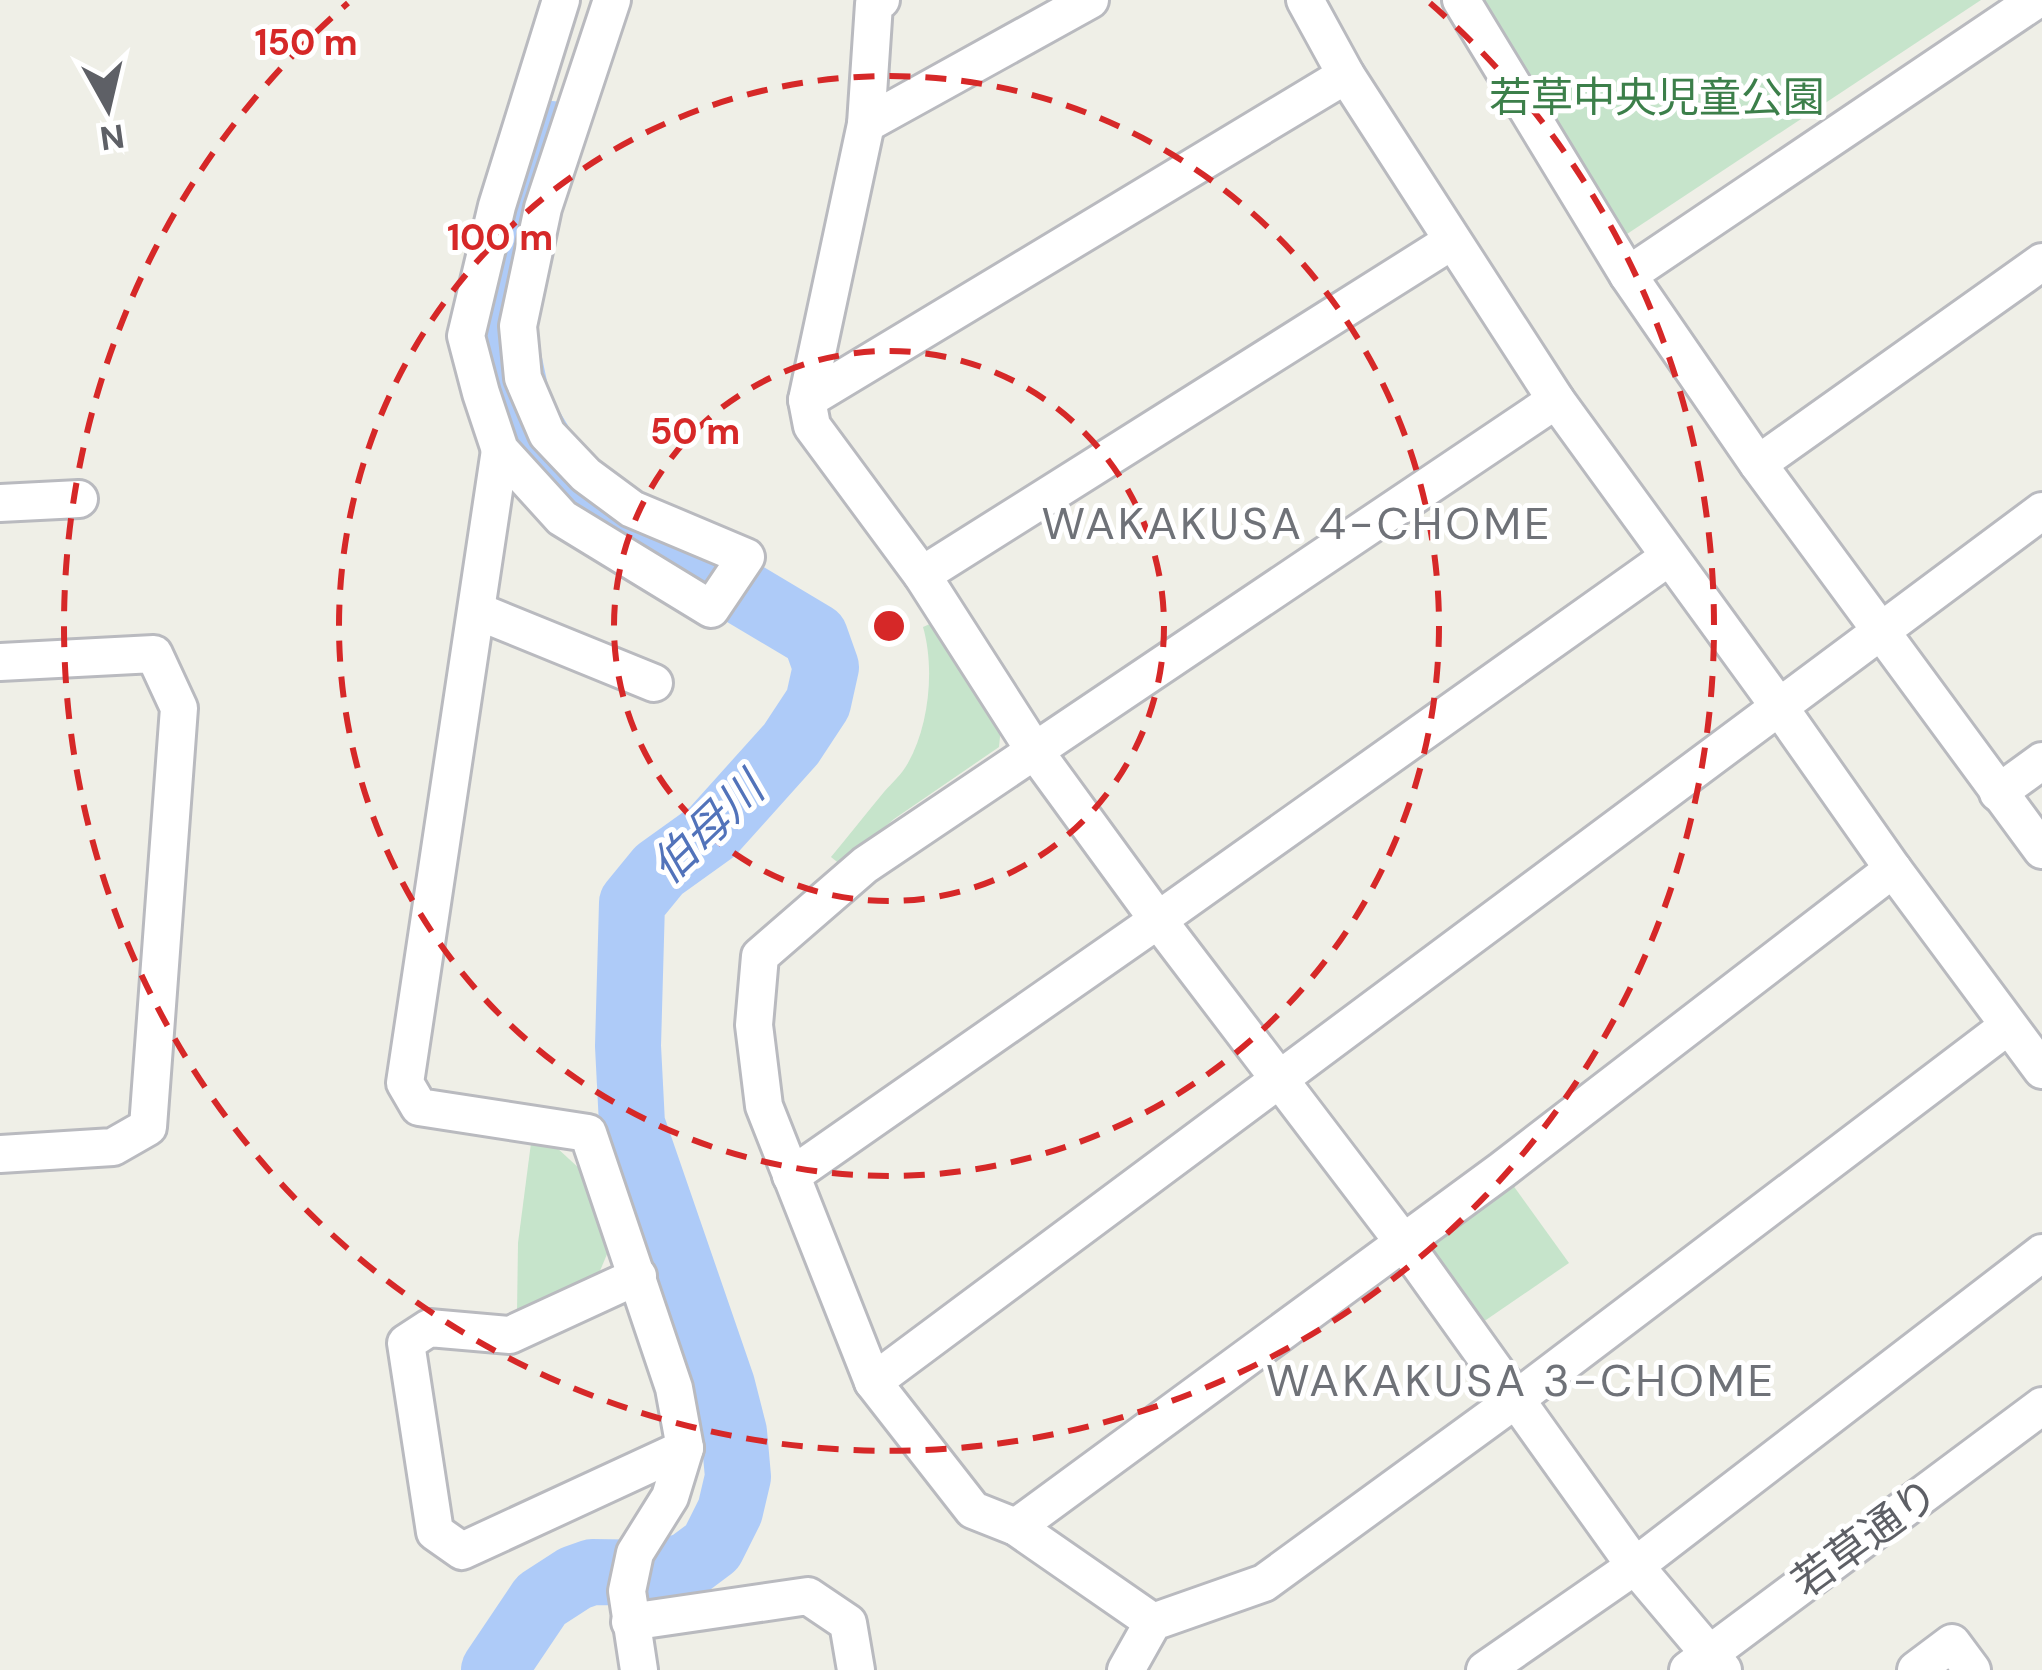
<svg xmlns="http://www.w3.org/2000/svg" width="2042" height="1670" font-family="'DM Sans','Noto Sans JP',sans-serif">
  <rect width="100%" height="100%" fill="#efefe7"/>
  <g fill="#c6e4cb">
    <polygon points="1484,0 1981,0 1624,236"/>
    <path d="M932,623L1001,727L999,747L894,819L841,865L831,857C849,835 866,814 884,792C892,783 902,774 908,763C929,726 935,668 923,627Z"/>
    <polygon points="531,1143 556,1147 581,1170 610,1247 597,1278 517,1314 518,1243"/>
    <polygon points="1502,1170 1569,1263 1467,1333 1404,1243"/>
  </g>
  <g fill="none" stroke-linecap="round" stroke-linejoin="round">
    <polyline stroke="#aecbf8" stroke-width="66" points="494,1670 541,1600 575,1578 592,1572 660,1573 688,1565 712,1547 730,1511 738,1477 734,1432 722,1385 632,1124 628,1046 632,903 659,870 712,832 791,744 818,703 826,667 815,636 647,536 558,473 519,408 505,342 506,288 511,252 552,134"/>
    <g stroke="#b9babf" stroke-width="42">
      <g id="minor">
        <polyline points="561,0 497,206 466,336 481,393 500,450 562,518 711,609 746,557 632,509 586,475 547,434 523,378 518,326 543,208 612,0"/>
        <polyline points="881,0 874,4 866,124 807,400 812,426 922,575 1034,750 1158,920 1404,1243 1635,1566 1723,1670"/>
        <polyline points="1305,0 1346,75 1556,400 1780,708 1893,869 2042,1070"/>
        <polyline points="1461,0 1628,275 1758,464 2042,850"/>
        <polyline points="866,124 1090,0"/>
        <polyline points="1628,275 2036,0"/>
        <polyline points="807,400 1346,75"/>
        <polyline points="500,450 405,1083 419,1107 588,1133 674,1388 685,1448 670,1497 635,1553 627,1591 639,1670"/>
        <polyline points="1758,464 2042,262"/>
        <polyline points="0,503 79,499"/>
        <polyline points="922,575 1452,241"/>
        <polyline points="477,611 654,683"/>
        <polyline points="0,662 154,654 179,708 148,1127 113,1147 0,1154"/>
        <polyline points="1998,793 2042,761"/>
        <polyline points="791,1176 1158,920 1669,557"/>
        <polyline points="638,1276 510,1335 429,1328 406,1343 435,1532 462,1551 685,1448"/>
        <polyline points="873,1382 2042,511"/>
        <polyline points="1016,1527 1502,1170 1893,869"/>
        <polyline points="630,1622 808,1596 848,1623 856,1670"/>
        <polyline points="1153,1622 1016,1527 973,1510 873,1382 764,1106 754,1025 760,956 865,865 1556,400"/>
        <polyline points="1126,1670 1153,1622 1264,1583 1515,1400 2008,1026"/>
        <polyline points="1485,1670 1635,1566 2042,1253"/>
        <polyline points="1688,1670 2042,1406"/>
        <polyline points="1916,1670 1952,1643 1972,1670"/>
      </g>
    </g>
    <use href="#minor" stroke="#fff" stroke-width="36"/>
  </g>
  <g fill="none" stroke="#d62828" stroke-width="6" stroke-dasharray="21 15">
    <circle cx="889" cy="626" r="275"/>
    <circle cx="889" cy="626" r="550"/>
    <path d="M1430 3A825 825 0 1 1 348 3"/>
  </g>
  <g text-anchor="middle" dominant-baseline="central" stroke-width="10" stroke-linejoin="round" paint-order="stroke">
    <g font-size="42" fill="#3c7f4a" stroke="#fff">
      <text x="1657" y="97">若草中央児童公園</text>
    </g>
    <g font-size="42" fill="#5e6066" stroke="#fff">
      <text transform="translate(1865 1538) rotate(-36)">若草通り</text>
    </g>
    <g font-size="45" letter-spacing="3" fill="#6f7278" stroke="#fff">
      <text x="1297" y="523">WAKAKUSA 4-CHOME</text>
      <text x="1521" y="1380">WAKAKUSA 3-CHOME</text>
    </g>
    <g font-size="45" font-style="italic" fill="#5273ba" stroke="#fff">
      <text transform="translate(707 828) rotate(-44)">伯母川</text>
    </g>
  </g>
  <circle cx="889" cy="626" r="18" fill="#d62828" stroke="#fff" stroke-width="6"/>
  <g font-size="36" text-anchor="middle" font-weight="bold" fill="#d62828" stroke="#fff" stroke-width="10" stroke-linejoin="round" paint-order="stroke">
    <text x="306" y="55">150 m</text>
    <text x="500" y="250">100 m</text>
    <text x="695" y="444">50 m</text>
  </g>
  <g transform="translate(108 108) rotate(172)" stroke="#ffffff" stroke-width="9" paint-order="stroke">
  <path d="M0-9L21 45L0 30L-21 45Z" fill="#5e6066"/>
  <text y="-18" font-size="33" font-weight="bold" text-anchor="middle" fill="#5e6066">N</text>
  </g>
</svg>
